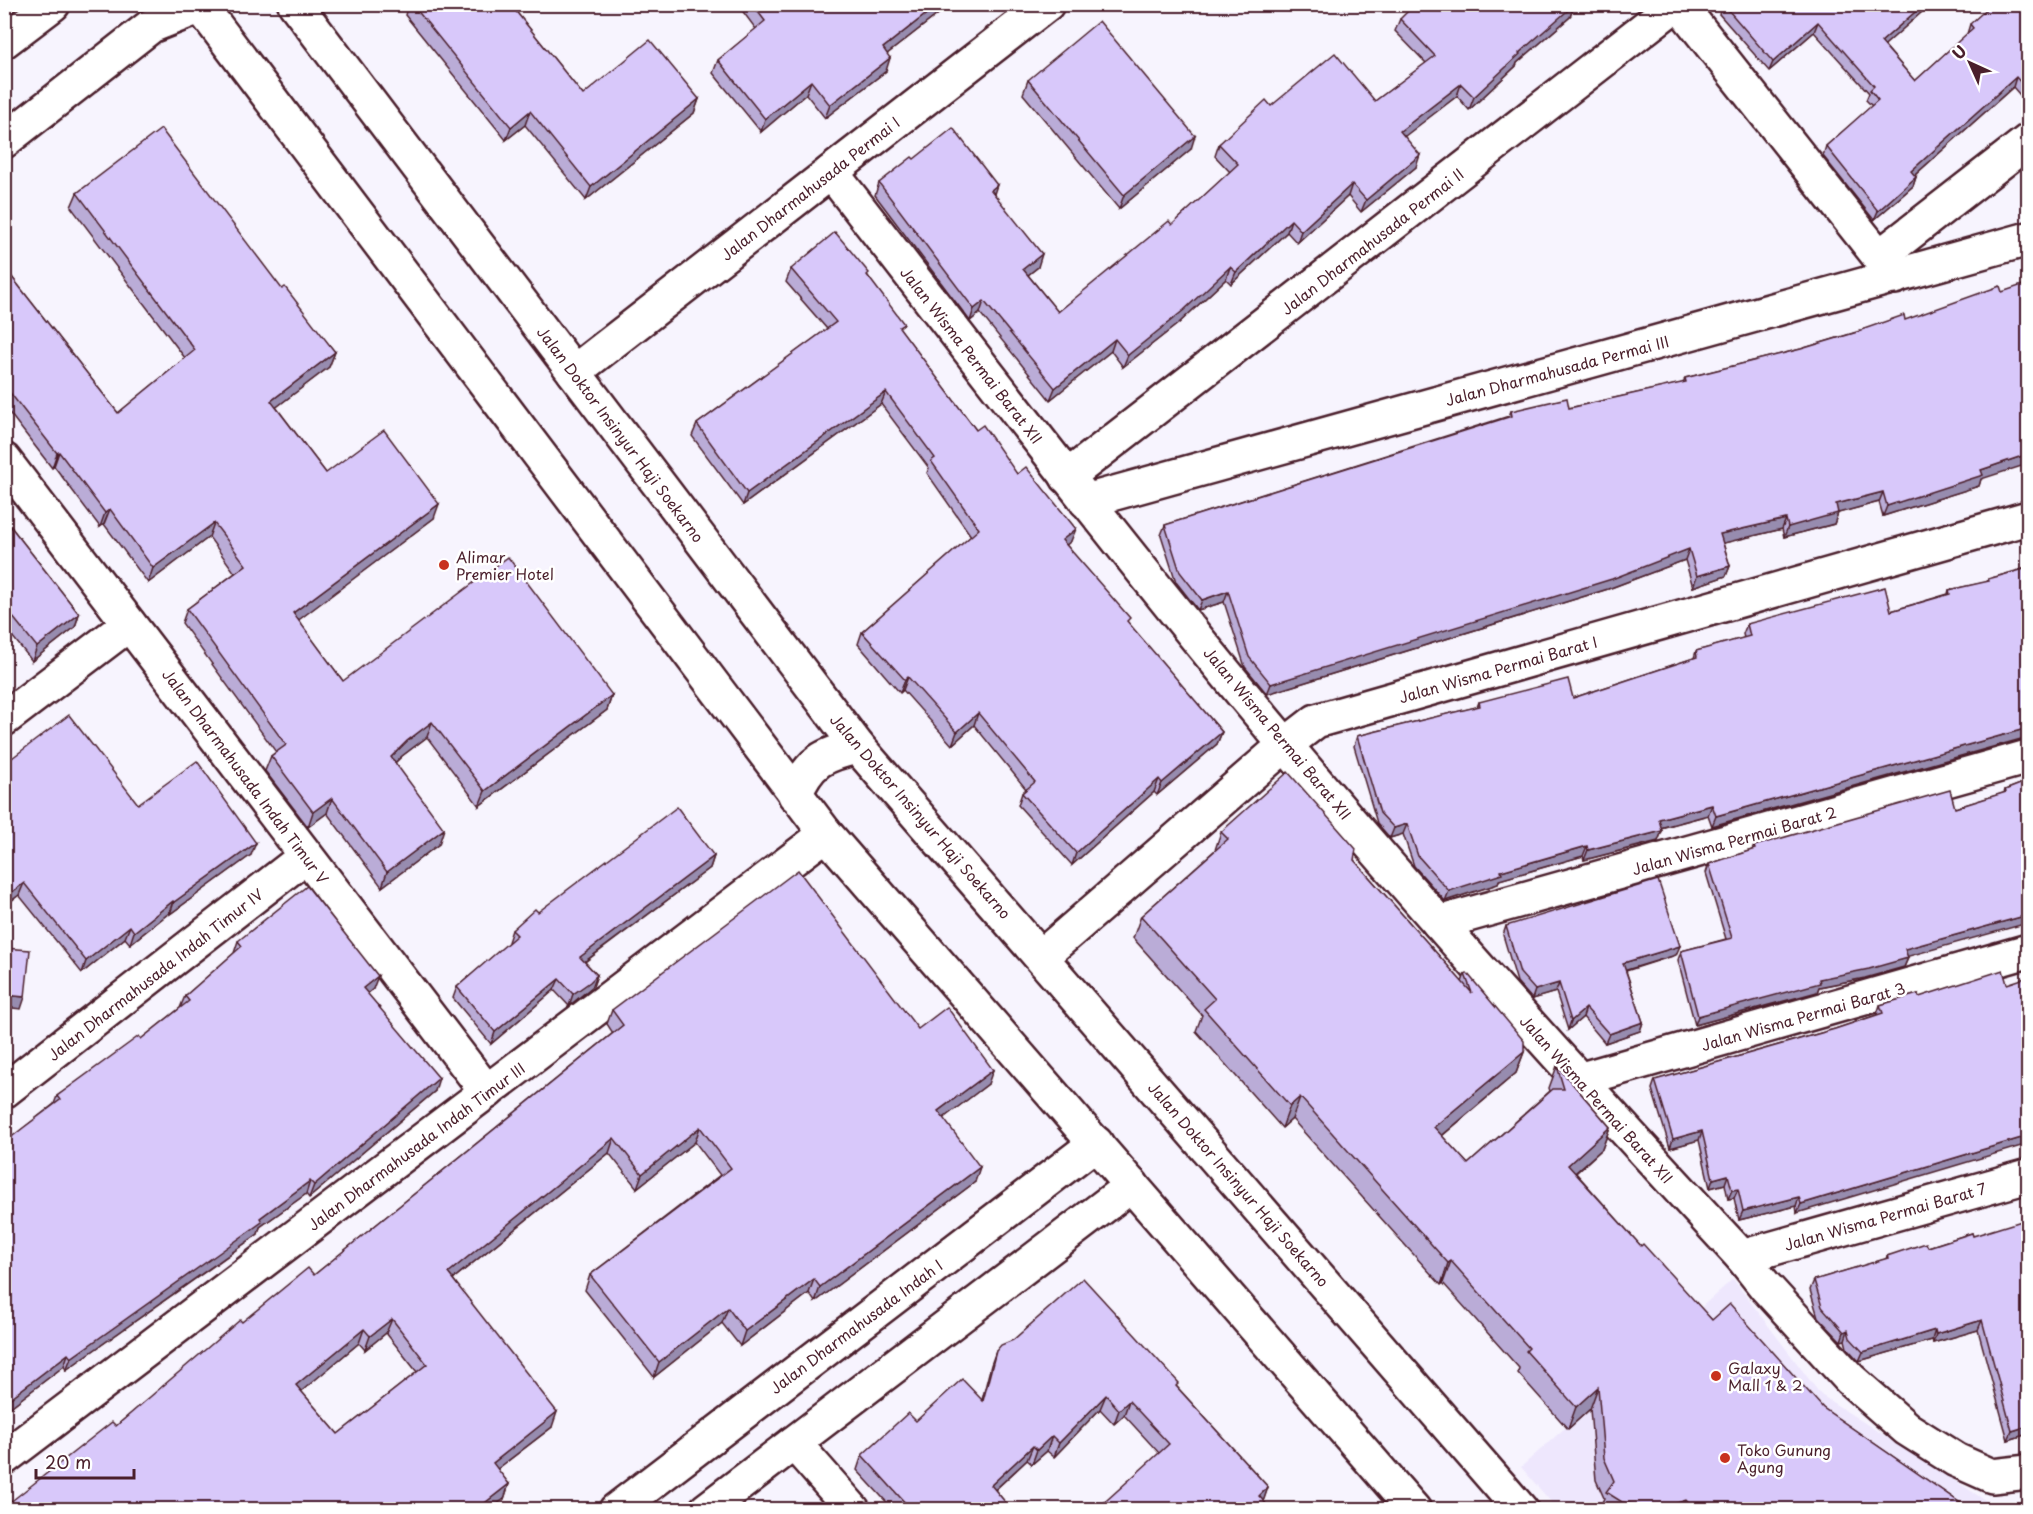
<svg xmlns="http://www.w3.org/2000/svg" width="2033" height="1514" font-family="'Playpen Sans',sans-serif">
  <rect width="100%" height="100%" fill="#f7f4fe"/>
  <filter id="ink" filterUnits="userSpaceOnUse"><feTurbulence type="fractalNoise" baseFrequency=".0167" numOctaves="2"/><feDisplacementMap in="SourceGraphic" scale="12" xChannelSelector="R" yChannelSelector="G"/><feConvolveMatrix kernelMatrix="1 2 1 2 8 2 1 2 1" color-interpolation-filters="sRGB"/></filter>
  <g filter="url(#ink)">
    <polygon fill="#eee7fd" points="1733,1279 1821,1395 1999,1509 1557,1509 1521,1467"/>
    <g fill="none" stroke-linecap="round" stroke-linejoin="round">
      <g stroke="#4a1f2b" stroke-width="38">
        <g id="minor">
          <polyline points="1679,4 1895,277"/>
          <polyline points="4,41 53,4"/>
          <polyline points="4,141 151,26 207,4"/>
          <path d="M831,172C981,365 1129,560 1287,747C1434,921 1587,1090 1742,1257L1765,1286L1850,1379L1907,1429L1956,1460L1992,1476L2028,1472"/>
          <polyline points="1879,257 2028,141"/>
          <polyline points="574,372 1047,4"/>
          <polyline points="4,460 487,1092"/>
          <polyline points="1067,477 1676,4"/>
          <polyline points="1086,501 2028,239"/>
          <polyline points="4,719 129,624"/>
          <polyline points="1439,923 2028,757"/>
          <polyline points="1042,956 1285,745 1316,721 2028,518"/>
          <polyline points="1578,1080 2028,951"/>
          <polyline points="4,1091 306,856"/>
          <polyline points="1742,1257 2028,1176"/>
          <polyline points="794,1443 853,1510"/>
          <polyline points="4,1458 826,834"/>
        </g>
      </g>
      <g stroke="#4a1f2b" stroke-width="38">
        <g id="secondary">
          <polyline points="616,1510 1096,1143"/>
          <polyline points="706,1510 1132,1185"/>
        </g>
      </g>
      <g stroke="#4a1f2b" stroke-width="38">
        <g id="primary">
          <polyline points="199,4 826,834 1414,1510"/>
          <polyline points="295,4 858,747 1521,1510"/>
          <path d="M795,795C809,762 823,754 858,747"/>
        </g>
      </g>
      <use href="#minor" stroke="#fff" stroke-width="33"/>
      <use href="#secondary" stroke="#fff" stroke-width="33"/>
      <use href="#primary" stroke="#fff" stroke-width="33"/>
    </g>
    <g fill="#baacd7" stroke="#4a1f2b" stroke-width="1.5" fill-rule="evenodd">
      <polygon points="408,4 510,4 583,95 699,99 694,113 586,200 525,125 506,140 405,15"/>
      <polygon points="742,4 951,4 887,54 886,71 825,118 806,94 761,132 713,73 718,60 756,29 741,9"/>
      <polygon points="1931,4 1884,45 1915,81 1967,34 1970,24 2028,4 2028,99 2026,102 2013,87 1915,175 1916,177 1913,186 1874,220 1823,156 1826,146 1872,106 1866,100 1869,93 1814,32 1769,71 1719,14 1723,5"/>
      <polygon points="1572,11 1570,17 1517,63 1516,66 1469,110 1457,96 1404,136 1416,167 1361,212 1348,196 1297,243 1287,232 1231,284 1226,279 1179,323 1123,367 1111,351 1050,400 980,313 970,321 875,195 879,183 994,194 1038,267 1028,275 1058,312 1172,225 1230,172 1215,156 1219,144 1271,106 1375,101 1426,63 1395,31 1400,19"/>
      <polygon points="1028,80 1191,149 1119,209 1023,94"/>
      <polygon points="77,193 282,289 335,352 329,367 276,407 326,473 434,518 298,620 343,681 612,695 607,710 479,806 427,737 402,756 395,763 439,844 382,887 327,813 308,827 265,771 271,756 276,752 182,623 187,609 235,573 209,537 148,583 104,524 100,527 54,466 52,468 4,406 4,267 118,413 185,358 71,207"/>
      <polygon points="791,269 868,276 901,330 976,430 1017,474 1071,541 1066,545 1128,623 1222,732 1217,744 1157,795 1154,792 1072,865 1018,805 1022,793 1026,789 974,725 952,745 903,690 900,693 858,644 862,632 971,536 927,473 929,468 881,404 743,505 692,436 697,424 827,329 786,282"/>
      <polygon points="1905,320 1981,479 1979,486 1883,516 1879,502 1838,513 1834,524 1784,537 1782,529 1723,543 1730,566 1726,576 1693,587 1685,560 1608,589 1267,694 1245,667 1224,602 1198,610 1176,582 1161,535 1165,525 1509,416 1511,411 1569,408 1683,383 1685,378 1801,349 1860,331 1861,330"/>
      <polygon points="4,518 79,614 75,627 32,661 4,626"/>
      <polygon points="2028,559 2028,737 1712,826 1708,815 1661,828 1662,831 1658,841 1584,860 1583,856 1499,880 1498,884 1445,901 1414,866 1403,834 1390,838 1377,823 1354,746 1357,736 1477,707 1479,702 1573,698 1694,658 1696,651 1744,638 1743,634 1747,624 1891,611 1948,594 1949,590 1987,582 1988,579 2026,568 2025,567"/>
      <polygon points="4,764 138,804 251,855 170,914 169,913 130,944 125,938 82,973 19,895 4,906"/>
      <polygon points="2028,781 1907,956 1908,958 1904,967 1865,978 1819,987 1817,992 1695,1025 1678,960 1681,951 1726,939 1706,873 1709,864 1752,850 1754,846 1955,808 2004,793 2005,790"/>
      <polygon points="1221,832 1354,860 1462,982 1465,974 1524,1052 1516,1073 1442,1136 1468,1164 1550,1091 1549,1088 1557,1066 1610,1127 1602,1149 1576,1173 1641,1246 1712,1320 1823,1408 1969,1509 1599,1509 1604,1498 1596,1480 1590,1409 1568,1429 1518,1373 1519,1368 1443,1283 1441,1285 1292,1119 1282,1128 1196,1031 1202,1015 1133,938 1141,916 1215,850"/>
      <polygon points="714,856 710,868 585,962 597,975 593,986 569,1006 554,990 491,1044 453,998 457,987 509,943 508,942 512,930 538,912"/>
      <polygon points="1506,926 1676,955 1626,971 1643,1022 1640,1031 1605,1043 1583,1017 1568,1030 1556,992 1532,999 1517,982 1503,935"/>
      <polygon points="238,941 373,989 367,994 435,1091 309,1198 306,1194 260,1227 258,1234 215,1265 66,1370 64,1366 4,1412 4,1143 54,1104 57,1096 141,1039 180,1008 185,996 234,953"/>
      <polygon points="1918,994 1797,1213 1796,1206 1739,1220 1734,1198 1728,1199 1725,1184 1710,1188 1699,1140 1670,1148 1652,1089 1655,1080 1835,1029 1877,1015 1877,1014 1880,1005"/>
      <path d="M612,1010L918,1029L988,1084L943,1118L975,1182L815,1302L809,1293L740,1346L722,1323L654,1377L585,1290L590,1275L720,1175L695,1142L637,1188L609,1153L453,1279L552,1427L497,1469L509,1484L504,1499L116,1426L242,1322L314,1275L613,1033L607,1024ZM386,1333L417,1372L338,1434L301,1391L359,1343L365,1350Z"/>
      <polygon points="1972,1233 2028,1434 2008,1440 1978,1330 1933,1343 1932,1340 1859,1361 1847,1348 1845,1340 1841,1341 1818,1317 1810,1290 1814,1280 1886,1259 1887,1256 1928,1247"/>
      <polygon points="996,1351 1177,1387 1268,1487 1263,1501 1159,1453 1124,1415 1114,1424 1100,1409 1054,1457 1047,1451 1032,1464 1027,1460 995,1490 1011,1509 893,1509 857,1470 862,1455 916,1421 982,1400 991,1365"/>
    </g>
    <g fill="#978caf" stroke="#4a1f2b" stroke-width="1.5">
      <polygon points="939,4 951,4 878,61 883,48"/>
      <polygon points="1571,4 1581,4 1572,11 1570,17 1517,63 1516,66 1469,110 1474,97 1519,53"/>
      <polygon points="1924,4 1931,4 1878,51 1881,42"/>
      <polygon points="1818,22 1814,32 1769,71 1773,62"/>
      <polygon points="890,58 886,71 825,118 830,105"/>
      <polygon points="2016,77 2013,87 1908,181 1911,171"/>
      <polygon points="811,81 806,94 761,132 765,119"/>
      <polygon points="1461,84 1457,96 1396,143 1400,131"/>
      <polygon points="699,99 694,113 586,200 591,187"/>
      <polygon points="530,111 525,125 506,140 511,127"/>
      <polygon points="1195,136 1191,149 1119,209 1124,195"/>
      <polygon points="1420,155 1416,167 1361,212 1366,200"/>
      <polygon points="1916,177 1913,186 1874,220 1878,211"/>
      <polygon points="1352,184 1348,196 1297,243 1301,231"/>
      <polygon points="997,185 993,197 991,190"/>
      <polygon points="1291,220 1287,232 1231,284 1236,272"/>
      <polygon points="1042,254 1038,267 1019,282 1023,269"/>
      <polygon points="1230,267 1226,279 1179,323 1123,367 1128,355"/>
      <polygon points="984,301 980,313 970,321 974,309"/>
      <polygon points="1115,339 1111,351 1050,400 1055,388"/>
      <polygon points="335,352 329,367 266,415 271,401"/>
      <polygon points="886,392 881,404 743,505 747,493"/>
      <polygon points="59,452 54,466 52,468 57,453"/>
      <polygon points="2028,454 2028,464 1981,479 1979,486 1883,516 1887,506 1981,470"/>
      <polygon points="1883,492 1879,502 1838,513 1834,524 1784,537 1788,527 1836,504"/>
      <polygon points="439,504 434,518 288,628 293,613"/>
      <polygon points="110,509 104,524 100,527 105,513"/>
      <polygon points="1786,519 1782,529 1716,545 1720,534"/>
      <polygon points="214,523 209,537 148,583 153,568"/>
      <polygon points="1076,529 1071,541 1057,553 1062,540"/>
      <polygon points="1689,549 1685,560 1608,589 1267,694 1271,684"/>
      <polygon points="1730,566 1726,576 1693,587 1697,576"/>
      <polygon points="1228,591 1224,602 1198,610 1202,600"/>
      <polygon points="79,614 75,627 32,661 37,647"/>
      <polygon points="908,677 903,690 900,693 905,680"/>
      <polygon points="612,695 607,710 479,806 485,791"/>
      <polygon points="978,713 974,725 952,745 957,732"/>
      <polygon points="432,722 427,737 402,756 385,772 391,757 407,741"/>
      <polygon points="2028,728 2028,737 1712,826 1716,816"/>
      <polygon points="1222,732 1217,744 1157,795 1162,783"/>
      <polygon points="1159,779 1154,792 1072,865 1076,853"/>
      <polygon points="332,798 327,813 308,827 313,812"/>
      <polygon points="1712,805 1708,815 1656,829 1659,819"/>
      <polygon points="1407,824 1403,834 1390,838 1394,828"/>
      <polygon points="444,829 439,844 382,887 387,872"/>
      <polygon points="1662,831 1658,841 1584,860 1588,850"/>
      <polygon points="256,843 251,855 170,914 174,902"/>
      <polygon points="1587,846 1583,856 1499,880 1498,884 1445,901 1449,891 1501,871"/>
      <polygon points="714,856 710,868 576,968 580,957"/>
      <polygon points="24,883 19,895 4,906 4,898"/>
      <polygon points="173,901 169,913 130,944 134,932"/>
      <polygon points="2028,915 2028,923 1902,958 1905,949"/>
      <polygon points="130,926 125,938 82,973 86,961"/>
      <polygon points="1680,946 1676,955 1620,972 1623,963"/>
      <polygon points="1908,958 1904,967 1865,978 1819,987 1817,992 1695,1025 1698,1016 1819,979"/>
      <polygon points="597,975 593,986 569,1006 573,994"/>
      <polygon points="378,976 373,989 358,1001 363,988"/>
      <polygon points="559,979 554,990 491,1044 495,1032"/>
      <polygon points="1559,983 1556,992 1532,999 1535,990"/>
      <polygon points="4,995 25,997 21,1009 4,1007"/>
      <polygon points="1586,1008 1583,1017 1568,1030 1571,1021"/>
      <polygon points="1643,1022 1640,1031 1605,1043 1609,1034"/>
      <polygon points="1524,1052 1516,1073 1426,1149 1434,1127"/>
      <polygon points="993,1070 988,1084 933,1126 938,1111"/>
      <polygon points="439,1078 435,1091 309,1198 314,1185"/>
      <polygon points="1300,1097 1292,1119 1282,1128 1290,1106"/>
      <polygon points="700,1127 695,1142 637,1188 642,1174"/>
      <polygon points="1610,1127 1602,1149 1560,1186 1568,1165"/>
      <polygon points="1702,1131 1699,1140 1670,1148 1673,1139"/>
      <polygon points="2028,1136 2028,1144 1797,1213 1801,1204"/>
      <polygon points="614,1138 609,1153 443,1287 448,1273"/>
      <polygon points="980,1167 975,1182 815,1302 820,1287"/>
      <polygon points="1728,1175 1725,1184 1710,1188 1713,1179"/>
      <polygon points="310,1181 306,1194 260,1227 258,1234 66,1370 71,1358"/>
      <polygon points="1738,1189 1734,1198 1728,1199 1732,1190"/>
      <polygon points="1799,1197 1796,1206 1739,1220 1743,1211"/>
      <polygon points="1451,1261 1443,1283 1441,1285 1448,1263"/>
      <polygon points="814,1279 809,1293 740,1346 745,1331"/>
      <polygon points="728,1308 722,1323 654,1377 659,1362"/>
      <polygon points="392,1319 386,1333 365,1350 370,1336"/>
      <polygon points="1982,1320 1978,1330 1933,1343 1936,1334"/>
      <polygon points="364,1329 359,1343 291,1400 296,1385"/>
      <polygon points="1848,1330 1845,1340 1841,1341 1844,1332"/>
      <polygon points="1935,1330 1932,1340 1859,1361 1863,1352"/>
      <polygon points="68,1354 64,1366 4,1412 4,1403"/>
      <polygon points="1598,1387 1590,1409 1568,1429 1576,1407"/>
      <polygon points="1106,1395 1100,1409 1054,1457 1059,1443"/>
      <polygon points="1129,1401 1124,1415 1114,1424 1119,1410"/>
      <polygon points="557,1412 552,1427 487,1477 493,1463"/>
      <polygon points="2028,1426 2028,1434 2008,1440 2012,1431"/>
      <polygon points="1052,1436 1047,1451 1032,1464 1037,1450"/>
      <polygon points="1033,1446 1027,1460 985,1499 991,1485"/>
      <polygon points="509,1484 504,1499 490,1509 477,1509"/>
      <polygon points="1268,1487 1263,1502 1259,1496"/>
      <polygon points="1686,1500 1683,1509 1641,1509 1642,1506"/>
    </g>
    <g fill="#d8c8fa" stroke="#4a1f2b" stroke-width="1.5" fill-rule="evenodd">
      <polygon points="412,4 510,4 583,95 650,40 699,99 591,187 530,111 511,127"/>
      <polygon points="752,4 939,4 883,48 890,58 830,105 811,81 765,119 718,60 765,21"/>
      <polygon points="1415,4 1574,5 1519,53 1520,54 1474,97 1461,84 1400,131 1420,155 1366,200 1352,184 1301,231 1291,220 1236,272 1230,267 1184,310 1128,355 1115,339 1055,388 984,301 974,309 879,183 912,157 914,159 953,128 997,185 991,190 1042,254 1023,269 1058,312 1169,221 1172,225 1238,164 1219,144 1266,100 1271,106 1335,53 1375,101 1435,56 1400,19"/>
      <polygon points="1723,4 1924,4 1881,42 1915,81 1973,28 1970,24 1992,4 2028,4 2028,91 2016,77 1911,171 1916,177 1878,211 1826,146 1878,100 1870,90 1874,86 1818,22 1773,62"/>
      <polygon points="1099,21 1195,136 1124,195 1028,80"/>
      <polygon points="161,129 282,289 285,287 335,352 271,401 326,473 384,430 439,504 293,613 343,681 508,557 612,695 485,791 432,722 407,741 391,757 444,829 387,872 332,798 313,812 271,756 286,745 187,609 246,565 214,523 153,568 110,509 105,513 59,452 57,453 4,385 4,267 118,413 195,350 77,193"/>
      <polygon points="835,232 869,273 867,275 904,324 899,327 976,430 983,425 1017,474 1026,467 1076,529 1062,540 1130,618 1127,621 1222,732 1162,783 1159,779 1076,853 1022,793 1035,782 978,713 957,732 908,677 905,680 862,632 979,529 931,461 935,458 886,392 747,493 697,424 836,322 791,269"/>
      <polygon points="2028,283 2028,454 1981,470 1983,475 1887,506 1883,492 1836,504 1838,513 1788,527 1786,519 1720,534 1730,566 1697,576 1689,549 1612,579 1271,684 1249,657 1228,591 1202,600 1180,572 1165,525 1512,416 1511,411 1567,398 1569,408 1686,382 1685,378 1801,349 1861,331 1861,330 1904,315 1905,320 2000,286 2002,292"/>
      <polygon points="4,518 79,614 37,647 4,606"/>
      <polygon points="2028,568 2028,728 1716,816 1712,805 1659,819 1662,831 1588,850 1587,846 1501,871 1502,874 1449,891 1418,856 1407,824 1394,828 1380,813 1357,736 1480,706 1479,702 1568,679 1573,698 1697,657 1696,651 1750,636 1747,624 1885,587 1891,611 1950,594 1949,590 1989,581 1988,579"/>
      <polygon points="69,715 138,804 197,761 256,843 174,902 173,901 134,932 130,926 86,961 24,883 4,898 4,764"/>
      <polygon points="1288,772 1356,849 1354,860 1472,993 1465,974 1467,973 1524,1041 1524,1052 1434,1127 1468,1164 1553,1089 1564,1089 1557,1066 1610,1127 1568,1165 1641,1246 1643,1244 1712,1320 1730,1304 1823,1408 1969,1509 1694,1509 1686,1500 1665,1507 1642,1506 1622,1502 1606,1492 1614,1481 1604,1458 1598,1387 1576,1407 1526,1351 1529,1348 1451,1261 1448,1263 1300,1097 1290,1106 1204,1009 1215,999 1141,916 1228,839 1221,832"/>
      <polygon points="2028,781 2028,915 1905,949 1908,958 1869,969 1819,979 1820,983 1698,1016 1681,951 1732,938 1709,864 1755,849 1754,846 1950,790 1955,808 2006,792 2005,790"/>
      <polygon points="677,807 714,856 580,957 597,975 590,982 573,994 559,979 495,1032 457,987 517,935 512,930 535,909 538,912"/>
      <path d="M798,870L918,1029L947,1007L993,1070L938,1111L980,1167L820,1287L814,1279L745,1331L728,1308L659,1362L590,1275L731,1168L700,1127L642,1174L614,1138L448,1273L557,1412L493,1463L509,1484L477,1509H4V1507L112,1422L116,1426L240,1320L242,1322L308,1268L314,1275L356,1241L623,1025L612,1010ZM392,1319L427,1364L338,1434L296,1385L364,1329L370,1336Z"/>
      <polygon points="1658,880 1680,946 1623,963 1643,1022 1609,1034 1586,1008 1571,1021 1559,983 1535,990 1520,973 1506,926"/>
      <polygon points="307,886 378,976 363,988 439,1078 314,1185 310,1181 260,1218 262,1222 219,1253 71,1358 68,1354 4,1403 4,1143 23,1128 60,1100 57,1096 139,1036 141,1039 189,1001 185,996 242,946 238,941"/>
      <polygon points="4,948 30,950 25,997 4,995"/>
      <polygon points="2003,970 2007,984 2028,977 2028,1136 1801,1204 1799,1197 1743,1211 1738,1189 1732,1190 1728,1175 1713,1179 1702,1131 1673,1139 1655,1080 1835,1029 1883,1013 1880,1005 1918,994 1919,997"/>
      <polygon points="2028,1219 2028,1426 2012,1431 1982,1320 1936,1334 1935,1330 1863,1352 1850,1338 1848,1330 1844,1332 1822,1307 1814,1280 1888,1258 1887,1256 1926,1243 1928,1247 1972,1233 1973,1236"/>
      <polygon points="1083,1278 1179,1383 1176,1386 1268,1487 1259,1496 1271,1509 1097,1509 1169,1444 1129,1401 1119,1410 1106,1395 1059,1443 1052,1436 1037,1450 1033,1446 991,1485 1011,1509 902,1509 907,1505 862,1455 908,1413 916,1421 962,1379 983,1401 996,1351 1001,1345 1013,1340"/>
      <polygon points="796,1502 802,1509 785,1509"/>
      <polygon points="2028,1506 2028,1509 2016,1509"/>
    </g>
  </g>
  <g fill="#c8321e" stroke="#fff" stroke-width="2">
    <circle cx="444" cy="565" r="6"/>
    <circle cx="1716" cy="1376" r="6"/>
    <circle cx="1725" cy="1458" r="6"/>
  </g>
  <g text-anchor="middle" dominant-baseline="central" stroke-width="5" stroke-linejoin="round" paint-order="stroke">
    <g font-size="15" fill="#4a1f2b" stroke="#fff">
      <text transform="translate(810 188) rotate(-38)">Jalan Dharmahusada Permai I</text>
      <text transform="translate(1372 241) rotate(-38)">Jalan Dharmahusada Permai II</text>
      <text transform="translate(972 355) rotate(52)">Jalan Wisma Permai Barat XII</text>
      <text transform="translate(1557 370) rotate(-15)">Jalan Dharmahusada Permai III</text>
      <text transform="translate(621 434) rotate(53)">Jalan Doktor Insinyur Haji Soekarno</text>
      <text transform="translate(1498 669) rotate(-16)">Jalan Wisma Permai Barat I</text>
      <text transform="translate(1278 733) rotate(50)">Jalan Wisma Permai Barat XII</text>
      <text transform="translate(246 776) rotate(53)">Jalan Dharmahusada Indah Timur V</text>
      <text transform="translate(921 816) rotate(49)">Jalan Doktor Insinyur Haji Soekarno</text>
      <text transform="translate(1734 840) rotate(-16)">Jalan Wisma Permai Barat 2</text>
      <text transform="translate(155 974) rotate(-38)">Jalan Dharmahusada Indah Timur IV</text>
      <text transform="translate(1803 1016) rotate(-16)">Jalan Wisma Permai Barat 3</text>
      <text transform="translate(1597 1099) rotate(48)">Jalan Wisma Permai Barat XII</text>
      <text transform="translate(416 1146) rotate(-37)">Jalan Dharmahusada Indah Timur III</text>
      <text transform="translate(1239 1184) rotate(49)">Jalan Doktor Insinyur Haji Soekarno</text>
      <text transform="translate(1885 1216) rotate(-16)">Jalan Wisma Permai Barat 7</text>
      <text transform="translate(856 1326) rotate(-37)">Jalan Dharmahusada Indah I</text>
    </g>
    <g font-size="15" fill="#4a1f2b" stroke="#fff" text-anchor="start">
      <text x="456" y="556">Alimar<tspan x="456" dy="17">Premier Hotel</tspan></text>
      <text x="1728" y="1367">Galaxy<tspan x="1728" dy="17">Mall 1 &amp; 2</tspan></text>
      <text x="1737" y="1449">Toko Gunung<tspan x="1737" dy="17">Agung</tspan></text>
    </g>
  </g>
  <rect width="2033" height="1514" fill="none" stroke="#fff" stroke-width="24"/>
  <rect x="12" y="12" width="2009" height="1490" fill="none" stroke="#4a1f2b" stroke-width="2" filter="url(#ink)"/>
  <g transform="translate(1970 63) rotate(315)" stroke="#ffffff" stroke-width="4.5" paint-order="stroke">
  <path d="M0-4.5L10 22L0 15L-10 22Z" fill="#4a1f2b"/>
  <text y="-9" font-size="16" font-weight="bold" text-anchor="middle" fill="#4a1f2b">U</text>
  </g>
  <path d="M36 1469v9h98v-9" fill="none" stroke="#4a1f2b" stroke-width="3"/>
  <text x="45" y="1469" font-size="18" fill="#4a1f2b" stroke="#ffffff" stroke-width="4.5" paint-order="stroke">20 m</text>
</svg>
